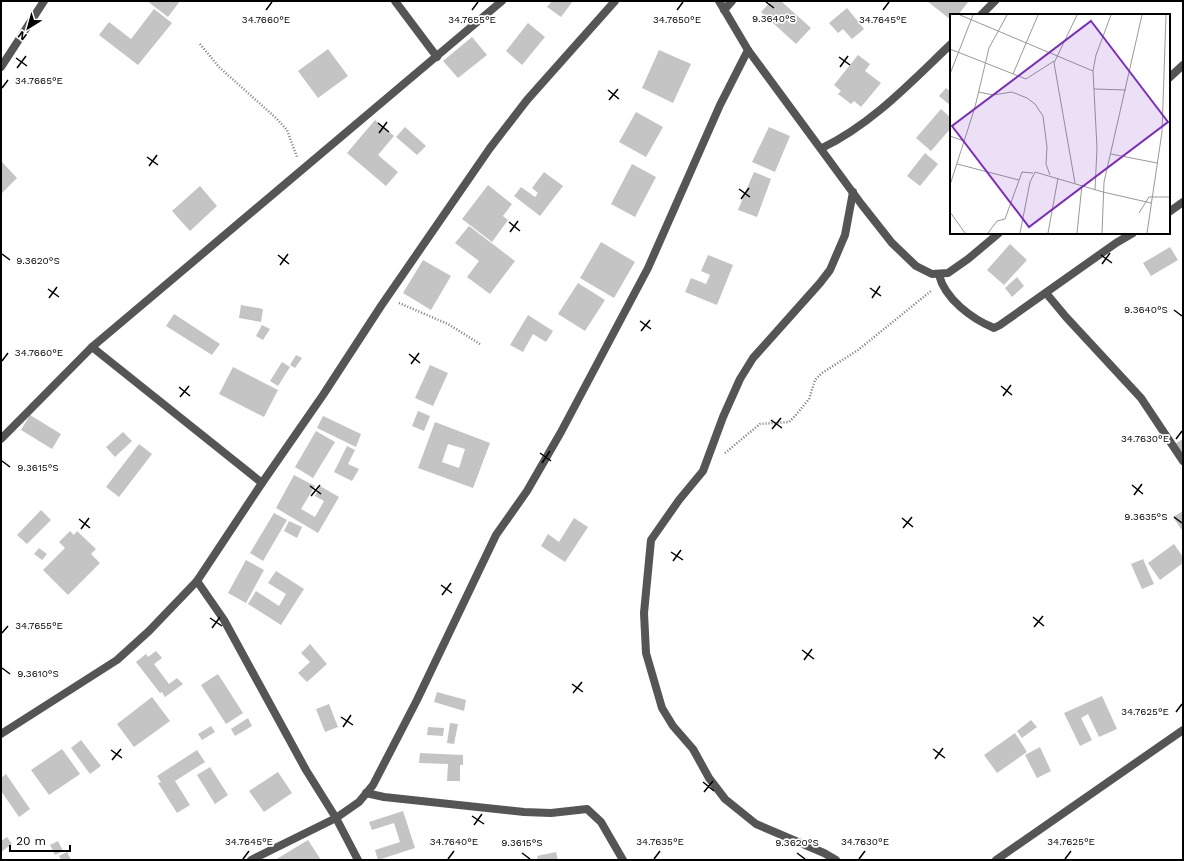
<svg xmlns="http://www.w3.org/2000/svg" width="1184" height="861" font-family="'Work Sans',sans-serif">
  <rect width="100%" height="100%" fill="#fff"/>
  <g fill="#c4c4c4" fill-rule="evenodd">
    <polygon points="147,1 180,1 168,17"/>
    <polygon points="552,1 573,1 561,17 547,7"/>
    <polygon points="771,1 781,1 811,28 796,44 761,12"/>
    <polygon points="927,1 969,1 958,15 951,15 951,20"/>
    <polygon points="847,8 864,29 852,39 843,29 838,33 829,23"/>
    <polygon points="154,9 172,23 138,65 99,35 109,22 131,39"/>
    <polygon points="528,23 545,37 522,65 506,51"/>
    <polygon points="472,37 487,55 458,78 443,61"/>
    <polygon points="328,49 348,76 318,98 298,71"/>
    <polygon points="659,50 691,64 673,103 642,88"/>
    <polygon points="858,55 870,64 865,71 881,83 861,107 854,101 851,104 838,94 841,91 834,85"/>
    <polygon points="946,88 951,92 951,106 939,96"/>
    <polygon points="941,109 951,118 951,128 931,151 916,138"/>
    <polygon points="636,112 663,127 646,157 619,142"/>
    <polygon points="375,120 394,136 378,155 398,172 386,186 347,153"/>
    <polygon points="405,127 426,146 417,155 396,137"/>
    <polygon points="769,127 790,136 775,172 752,162"/>
    <polygon points="925,153 938,164 920,186 907,176"/>
    <polygon points="1,161 17,178 1,194"/>
    <polygon points="632,164 656,177 635,217 611,204"/>
    <polygon points="544,172 563,186 540,216 514,196 521,187 535,197 538,193 532,188"/>
    <polygon points="754,172 771,179 757,217 738,210"/>
    <polygon points="488,185 512,204 503,216 508,220 492,242 462,219"/>
    <polygon points="200,186 217,206 190,231 172,211"/>
    <polygon points="469,226 515,261 490,294 467,277 479,261 455,243"/>
    <polygon points="601,242 635,262 614,298 580,278"/>
    <polygon points="1010,244 1027,260 1004,285 987,270"/>
    <polygon points="1170,247 1178,260 1151,276 1143,263"/>
    <polygon points="708,255 733,265 717,305 685,292 691,278 706,284 710,275 701,271"/>
    <polygon points="423,260 451,276 431,310 403,293"/>
    <polygon points="1017,277 1024,286 1012,297 1005,288"/>
    <polygon points="578,283 605,300 585,331 558,314"/>
    <polygon points="241,305 263,309 261,322 239,318"/>
    <polygon points="174,314 220,344 212,355 166,326"/>
    <polygon points="528,315 553,331 546,342 533,334 523,352 510,345"/>
    <polygon points="262,325 270,329 263,340 256,336"/>
    <polygon points="296,355 302,358 295,368 290,365"/>
    <polygon points="282,362 290,367 278,386 270,381"/>
    <polygon points="430,365 448,373 433,406 415,398"/>
    <polygon points="233,367 278,390 264,417 219,394"/>
    <polygon points="418,411 430,416 424,431 412,426"/>
    <polygon points="30,415 61,434 52,449 21,430"/>
    <polygon points="323,416 361,434 356,447 317,428"/>
    <path d="M435,422L490,443L473,488L418,468ZM448,444L465,449L459,468L442,462Z"/>
    <polygon points="316,431 335,442 313,478 295,467"/>
    <polygon points="123,432 132,441 115,457 106,447"/>
    <polygon points="1183,439 1183,460 1173,445"/>
    <polygon points="139,444 152,454 119,497 106,487"/>
    <polygon points="347,446 355,450 348,464 359,469 352,481 334,472"/>
    <polygon points="294,475 315,486 301,509 315,517 324,501 315,496 320,486 339,497 318,533 276,508"/>
    <polygon points="41,510 51,520 27,544 17,535"/>
    <polygon points="1183,511 1183,528 1181,529 1173,517"/>
    <polygon points="274,513 287,520 263,561 250,553"/>
    <polygon points="574,518 588,527 565,562 541,546 548,534 559,542"/>
    <polygon points="289,521 302,527 297,538 284,531"/>
    <polygon points="70,531 74,535 77,531 96,549 91,554 100,563 68,595 43,570 65,548 59,542"/>
    <polygon points="1174,544 1183,557 1183,563 1160,580 1148,563"/>
    <polygon points="39,548 47,554 42,560 34,554"/>
    <polygon points="1143,559 1154,584 1142,589 1131,564"/>
    <polygon points="246,560 264,570 246,603 228,593"/>
    <polygon points="276,571 304,589 281,625 248,604 256,591 279,606 286,594 268,583"/>
    <polygon points="310,644 327,664 307,682 298,673 310,662 301,653"/>
    <polygon points="156,651 162,658 154,664 169,684 177,678 183,684 165,697 162,692 160,693 136,662 146,654 148,657"/>
    <polygon points="218,674 243,713 226,724 201,685"/>
    <polygon points="437,692 466,700 464,711 434,702"/>
    <polygon points="1102,696 1117,729 1099,737 1088,714 1081,718 1092,740 1080,746 1064,713"/>
    <polygon points="152,697 170,721 134,747 117,724"/>
    <polygon points="329,704 338,727 325,732 316,709"/>
    <polygon points="248,718 252,726 235,736 231,729"/>
    <polygon points="1031,720 1037,727 1022,738 1017,731"/>
    <polygon points="450,723 458,724 454,744 447,743"/>
    <polygon points="211,726 215,732 202,740 198,734"/>
    <polygon points="428,727 444,728 443,736 427,735"/>
    <polygon points="1015,733 1027,752 997,773 984,755"/>
    <polygon points="81,740 101,766 90,774 71,748"/>
    <polygon points="1040,747 1051,771 1037,778 1025,755"/>
    <polygon points="62,749 80,774 49,795 31,770"/>
    <polygon points="197,750 205,762 175,781 190,805 177,813 158,783 161,782 157,776"/>
    <polygon points="420,753 463,755 463,765 460,765 460,781 447,781 448,764 419,763"/>
    <polygon points="210,767 228,795 215,804 197,775"/>
    <polygon points="278,772 292,793 264,812 249,791"/>
    <polygon points="6,774 30,809 19,817 1,791 1,778"/>
    <polygon points="403,811 415,848 378,860 375,850 400,842 394,823 372,830 369,822"/>
    <polygon points="7,837 12,844 1,852 1,841"/>
    <polygon points="308,840 321,860 275,860"/>
    <polygon points="58,841 63,851 55,855 50,845"/>
    <polygon points="67,852 71,860 61,860 59,856"/>
    <polygon points="556,852 558,860 538,860 537,856"/>
  </g>
  <g fill="none" stroke-linecap="round" stroke-linejoin="round">
    <g stroke="#777" stroke-width="2.5" stroke-dasharray="1 2" stroke-linecap="butt">
      <polyline points="200,44 219,67 276,118 287,130 297,157"/>
      <polyline points="399,303 448,324 480,344"/>
      <polyline points="725,453 760,424 789,422 795,416 809,399 815,380 822,373 858,350 931,291"/>
    </g>
    <g stroke="#555" stroke-width="8">
      <polyline points="395,1 437,57"/>
      <polyline points="719,1 748,50 862,205 892,243 916,266 932,274 948,273 968,259 999,233"/>
      <polyline points="724,10 732,1"/>
      <polyline points="981,15 995,1"/>
      <polyline points="1,67 44,1"/>
      <polyline points="1169,78 1183,65"/>
      <path d="M822,148C872,124 911,82 951,44"/>
      <polyline points="1169,212 1183,202"/>
      <path d="M939,275C945,299 972,319 994,328L1000,325L1116,243L1133,233"/>
      <polyline points="1046,293 1066,317 1141,398 1183,461"/>
      <polyline points="92,347 262,483"/>
      <polyline points="1,439 92,347 502,1"/>
      <polyline points="197,581 224,620 306,770 336,818 358,860"/>
      <polyline points="1,734 117,660 149,631 197,581 262,483 323,395 381,306 490,148 527,100 615,1"/>
      <polyline points="366,793 384,797 524,812 551,813 587,809 601,822 623,860"/>
      <polyline points="251,860 336,818 359,802 373,785 417,700 496,535 527,491 561,432 648,268 720,105 748,50"/>
      <polyline points="836,860 824,853 756,824 725,799 709,778 693,749 673,726 662,708 646,653 644,613 651,540 679,500 703,471 723,417 740,379 753,358 820,283 830,270 845,235 853,192"/>
      <polyline points="996,860 1183,730"/>
    </g>
  </g>
  <path fill="none" stroke="#000" stroke-width="1.5" d="M766,2L774,8M266,10L272,2M472,10L478,2M677,10L683,2M883,10L889,2M839,57L850,65M16,58L27,66M840,67L848,56M17,68L26,56M2,88L8,80M608,90L619,99M609,100L618,89M378,123L389,132M379,133L387,122M147,157L158,165M149,166L157,155M739,189L750,197M741,199L749,188M509,222L520,231M510,232L518,221M2,254L10,260M278,255L289,264M1101,255L1112,263M1102,264L1110,253M280,265L288,254M870,288L881,296M48,289L59,297M49,298L57,287M872,298L880,286M1174,310L1182,316M640,321L651,329M641,331L650,320M409,354L420,363M2,361L8,353M411,364L419,353M1001,386L1012,395M179,387L190,396M1003,396L1011,385M180,397L189,386M771,420L782,428M772,429L781,418M1176,439L1182,431M540,453L551,461M2,461L10,467M542,463L550,451M1132,485L1143,494M310,486L321,494M1134,495L1142,484M311,496L320,485M1174,517L1182,523M902,518L913,527M79,519L90,528M903,528L912,517M81,529L89,518M671,552L683,560M673,561L681,550M441,585L452,593M442,595L451,583M1033,617L1044,626M210,618L222,626M1034,627L1043,616M212,628L220,617M2,633L8,626M802,650L814,659M804,660L812,649M2,668L10,674M572,684L583,692M573,693L582,682M1176,712L1182,704M341,717L353,725M343,727L351,715M933,749L945,758M111,750L122,758M935,759L943,748M112,760L121,749M703,782L714,791M704,792L713,781M472,816L484,824M474,825L482,814M522,853L530,859M797,853L805,859M243,859L249,851M448,859L454,851M654,859L660,851M859,859L865,851M1065,859L1071,851"/>
  <g transform="translate(950 14)">
    <rect width="220" height="220" fill="#fff"/>
    <path fill="none" stroke="#999" stroke-width="1" d="M10,1L143,57M0,35L76,65L104,47M0,60L23,1M63,60L88,1M144,75L176,76M29,78L43,81L62,78L77,84L85,90L93,102L97,133L96,150L100,161M0,122L14,127M161,140L207,149M7,150L69,166M125,169L104,49L127,1M0,171L25,93L39,34L57,1M145,176L147,134L143,57L146,41L161,1M0,198L15,219M189,199L199,183H220M38,219L47,207L55,205L72,158L83,159M70,219L80,168L85,158L153,178L201,189M98,219L108,164M127,219L132,171M152,219L154,168L192,1M197,219L212,118L216,1"/>
    <path fill="#7b2cbf" fill-opacity="0.15" stroke="#7b2cbf" stroke-width="2" d="M141,7L218,108L79,213L2,112Z"/>
    <rect width="220" height="220" fill="none" stroke="#000" stroke-width="2"/>
  </g>
  <g font-size="10" text-anchor="middle" fill="#000" stroke="#fff" stroke-width="3.5" stroke-linejoin="round" paint-order="stroke">
    <text x="774" y="22">9.3640°S</text>
    <text x="266" y="23">34.7660°E</text>
    <text x="472" y="23">34.7655°E</text>
    <text x="677" y="23">34.7650°E</text>
    <text x="883" y="23">34.7645°E</text>
    <text x="39" y="84">34.7665°E</text>
    <text x="38" y="264">9.3620°S</text>
    <text x="1146" y="313">9.3640°S</text>
    <text x="39" y="356">34.7660°E</text>
    <text x="1145" y="442">34.7630°E</text>
    <text x="38" y="471">9.3615°S</text>
    <text x="1146" y="520">9.3635°S</text>
    <text x="39" y="629">34.7655°E</text>
    <text x="38" y="677">9.3610°S</text>
    <text x="1145" y="715">34.7625°E</text>
    <text x="249" y="845">34.7645°E</text>
    <text x="454" y="845">34.7640°E</text>
    <text x="660" y="845">34.7635°E</text>
    <text x="865" y="845">34.7630°E</text>
    <text x="1071" y="845">34.7625°E</text>
    <text x="522" y="846">9.3615°S</text>
    <text x="797" y="846">9.3620°S</text>
  </g>
  <rect width="1184" height="861" fill="none" stroke="#000000" stroke-width="4"/>
  <g transform="translate(28 28) rotate(217)" stroke="#ffffff" stroke-width="3" paint-order="stroke">
  <path d="M0-3L7 15L0 10L-7 15Z" fill="#000000"/>
  <text y="-6" font-size="11" font-weight="bold" text-anchor="middle" fill="#000000">N</text>
  </g>
  <path d="M10 845v6h60v-6" fill="none" stroke="#000000" stroke-width="2"/>
  <text x="16" y="845" font-size="12" fill="#000000" stroke="#ffffff" stroke-width="3" paint-order="stroke">20 m</text>
</svg>
